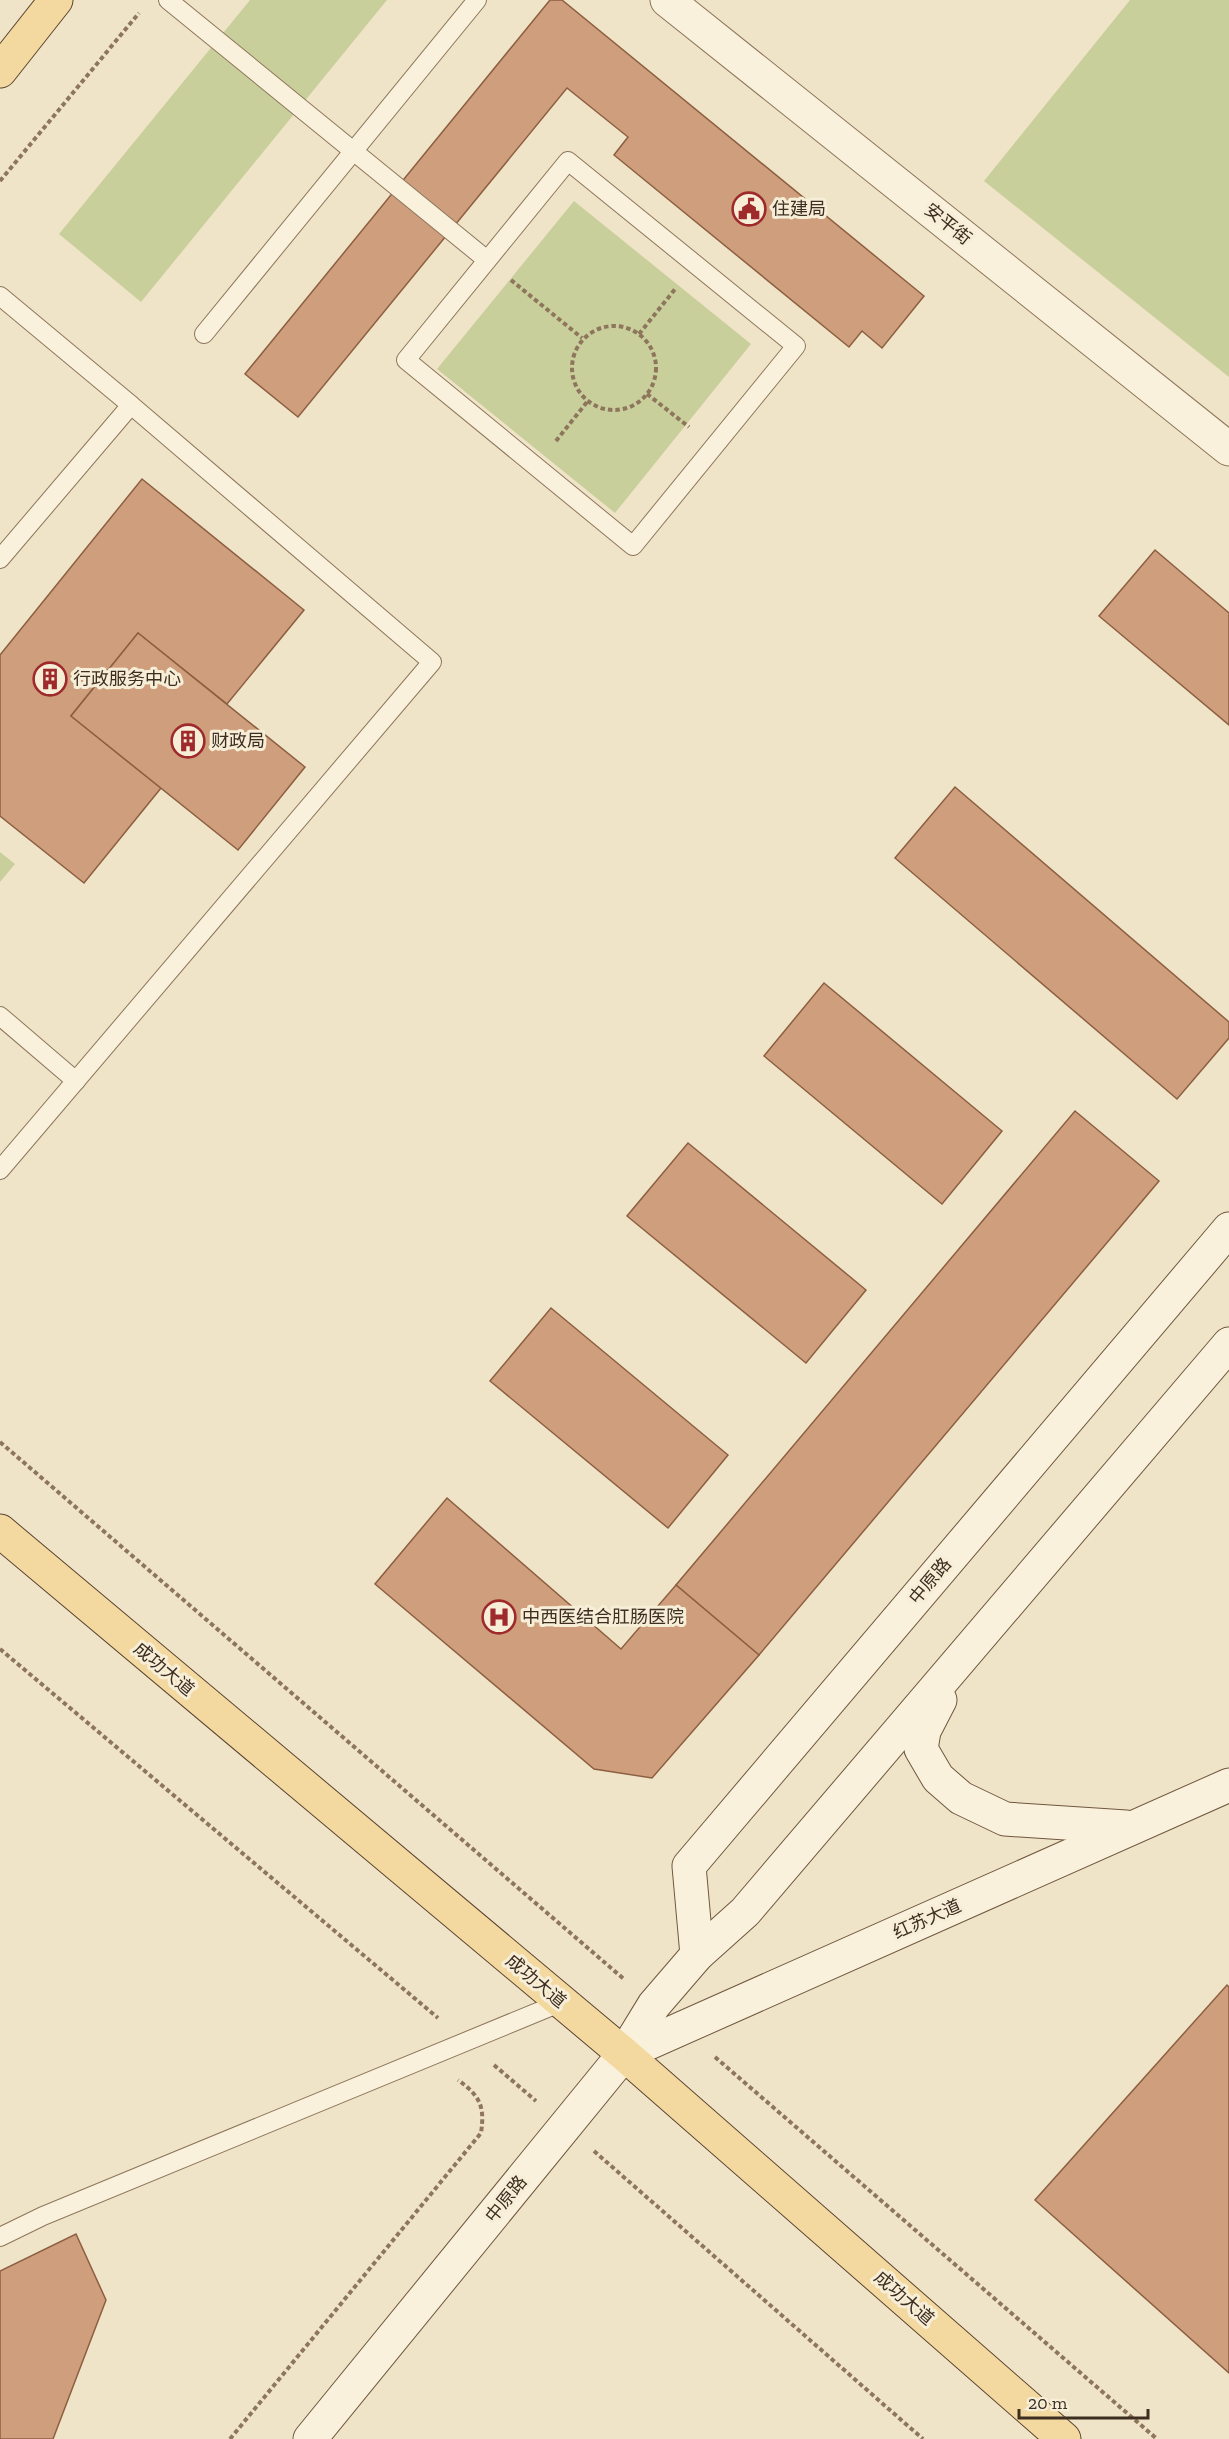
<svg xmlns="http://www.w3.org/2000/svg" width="1229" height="2439" font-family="'Zilla Slab','Noto Sans SC',serif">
  <rect width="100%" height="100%" fill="#f0e4c8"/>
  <g fill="#c9cf9b">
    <polygon points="250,0 387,0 141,302 59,234"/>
    <polygon points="1130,0 1229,0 1229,377 984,181"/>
    <polygon points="574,201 751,344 615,513 437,369"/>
    <polygon points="0,852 15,864 0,882"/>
  </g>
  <g fill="#cf9f7d" stroke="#8d5f41" stroke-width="1.5">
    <polygon points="550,0 562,0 924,296 882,348 862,331 849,347 614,155 628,137 567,88 298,417 245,374"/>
    <polygon points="142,479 304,610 227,704 138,633 71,716 161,788 84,883 0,816 0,655"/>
    <polygon points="1155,550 1229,613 1229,725 1099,616"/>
    <polygon points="138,633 305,767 238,850 71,716"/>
    <polygon points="955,787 1229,1022 1229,1038 1177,1099 895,858"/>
    <polygon points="824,983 1002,1131 942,1204 764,1056"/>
    <polygon points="1075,1111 1159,1181 759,1655 676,1585"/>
    <polygon points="688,1143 866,1290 806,1363 627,1216"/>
    <polygon points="551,1308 728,1455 668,1528 490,1381"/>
    <polygon points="447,1498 621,1649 676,1585 759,1655 652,1778 594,1769 375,1584"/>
    <polygon points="1227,1985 1229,1987 1229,2373 1035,2200"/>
    <polygon points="76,2234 106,2300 53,2439 0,2439 0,2271"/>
  </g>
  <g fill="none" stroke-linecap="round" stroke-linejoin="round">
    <g stroke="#8d765c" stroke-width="20">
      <g id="lane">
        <polyline points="168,0 487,260"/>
        <polygon points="568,161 796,346 633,546 406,360"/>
        <polyline points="0,296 131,405"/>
        <polyline points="204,334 477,0"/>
        <polyline points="0,559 131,405 432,662 0,1170"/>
        <polyline points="0,1016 76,1081"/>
        <polyline points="0,2237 43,2216 562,2002"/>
      </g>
    </g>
    <g stroke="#8d765c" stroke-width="35">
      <polyline id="street" points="667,0 1229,449"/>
    </g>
    <g stroke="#6f573f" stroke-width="35">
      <g id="secondary">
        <polyline points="940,1700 924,1731 921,1749 938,1778 961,1798 1005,1819 1126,1827"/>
        <polyline points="697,1955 689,1866 1229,1229"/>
        <polyline points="624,2054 1229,1785"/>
        <polyline points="310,2439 624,2054 654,2005 697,1955 745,1912 1229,1344"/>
      </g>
    </g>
    <g stroke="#5b4430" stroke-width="35">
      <g id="primary">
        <polyline points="0,71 56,0"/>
        <polyline points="0,1531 624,2054 1064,2439"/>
      </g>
    </g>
    <g stroke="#8d765c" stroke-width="4" stroke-dasharray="4.5 3" stroke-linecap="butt">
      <polyline points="0,181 139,13"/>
      <polyline points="511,280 582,338"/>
      <circle cx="614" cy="368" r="42"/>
      <polyline points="639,334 676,288"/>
      <polyline points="647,394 689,427"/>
      <polyline points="556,441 587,402"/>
      <polyline points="0,1442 625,1980"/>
      <polyline points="0,1649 438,2018"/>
      <polyline points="715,2057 1157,2439"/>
      <polyline points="494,2065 536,2101"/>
      <polyline points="594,2151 923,2439"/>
      <path d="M230,2439L481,2133C485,2106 480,2096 458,2080"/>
    </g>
    <use href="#lane" stroke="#faf1dc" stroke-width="18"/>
    <use href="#street" stroke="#faf1dc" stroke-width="33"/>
    <use href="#secondary" stroke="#faf1dc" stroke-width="33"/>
    <use href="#primary" stroke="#f3d9a0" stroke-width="33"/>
  </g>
  <defs>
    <g id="civic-ring" transform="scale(1.725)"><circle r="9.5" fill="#f7eed8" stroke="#9e2a2b" stroke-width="1.5"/><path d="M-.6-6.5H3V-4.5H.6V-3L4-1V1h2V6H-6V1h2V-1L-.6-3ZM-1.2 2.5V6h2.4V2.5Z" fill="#9e2a2b"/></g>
    <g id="building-ring" transform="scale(1.725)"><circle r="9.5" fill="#f7eed8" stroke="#9e2a2b" stroke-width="1.5"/><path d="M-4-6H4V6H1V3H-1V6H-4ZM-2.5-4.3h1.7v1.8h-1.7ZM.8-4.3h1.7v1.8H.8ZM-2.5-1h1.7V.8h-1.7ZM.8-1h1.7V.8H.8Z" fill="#9e2a2b"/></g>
    <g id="hospital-ring" transform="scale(1.725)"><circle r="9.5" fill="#f7eed8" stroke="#9e2a2b" stroke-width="1.5"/><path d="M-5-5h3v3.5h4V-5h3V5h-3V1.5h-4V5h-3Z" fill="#9e2a2b"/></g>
  </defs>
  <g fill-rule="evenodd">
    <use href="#civic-ring" x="749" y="209"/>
    <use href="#building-ring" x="50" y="679"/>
    <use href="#building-ring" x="188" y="741"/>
    <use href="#hospital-ring" x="499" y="1617"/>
  </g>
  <g text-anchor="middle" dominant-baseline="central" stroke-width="6" stroke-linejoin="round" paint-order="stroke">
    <g font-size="18" fill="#3d2e20" stroke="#f7eed8" text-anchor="start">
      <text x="772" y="209">住建局</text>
      <text x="73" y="679">行政服务中心</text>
      <text x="211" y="741">财政局</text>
      <text x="522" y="1617">中西医结合肛肠医院</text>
    </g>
    <g font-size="18" fill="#3d2e20" stroke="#f7eed8">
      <text transform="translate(948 224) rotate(39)">安平街</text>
      <text transform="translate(930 1581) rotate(-50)">中原路</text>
      <text transform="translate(164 1669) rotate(40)">成功大道</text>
      <text transform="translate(927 1919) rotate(-24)">红苏大道</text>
      <text transform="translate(536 1981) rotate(40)">成功大道</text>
      <text transform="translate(506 2199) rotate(-51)">中原路</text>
      <text transform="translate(904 2298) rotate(41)">成功大道</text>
    </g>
  </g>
  <path d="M1019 2409v9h129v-9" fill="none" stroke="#3d2e20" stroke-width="3"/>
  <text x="1028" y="2409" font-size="18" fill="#3d2e20" stroke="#f7eed8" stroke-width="4.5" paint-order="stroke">20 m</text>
</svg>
